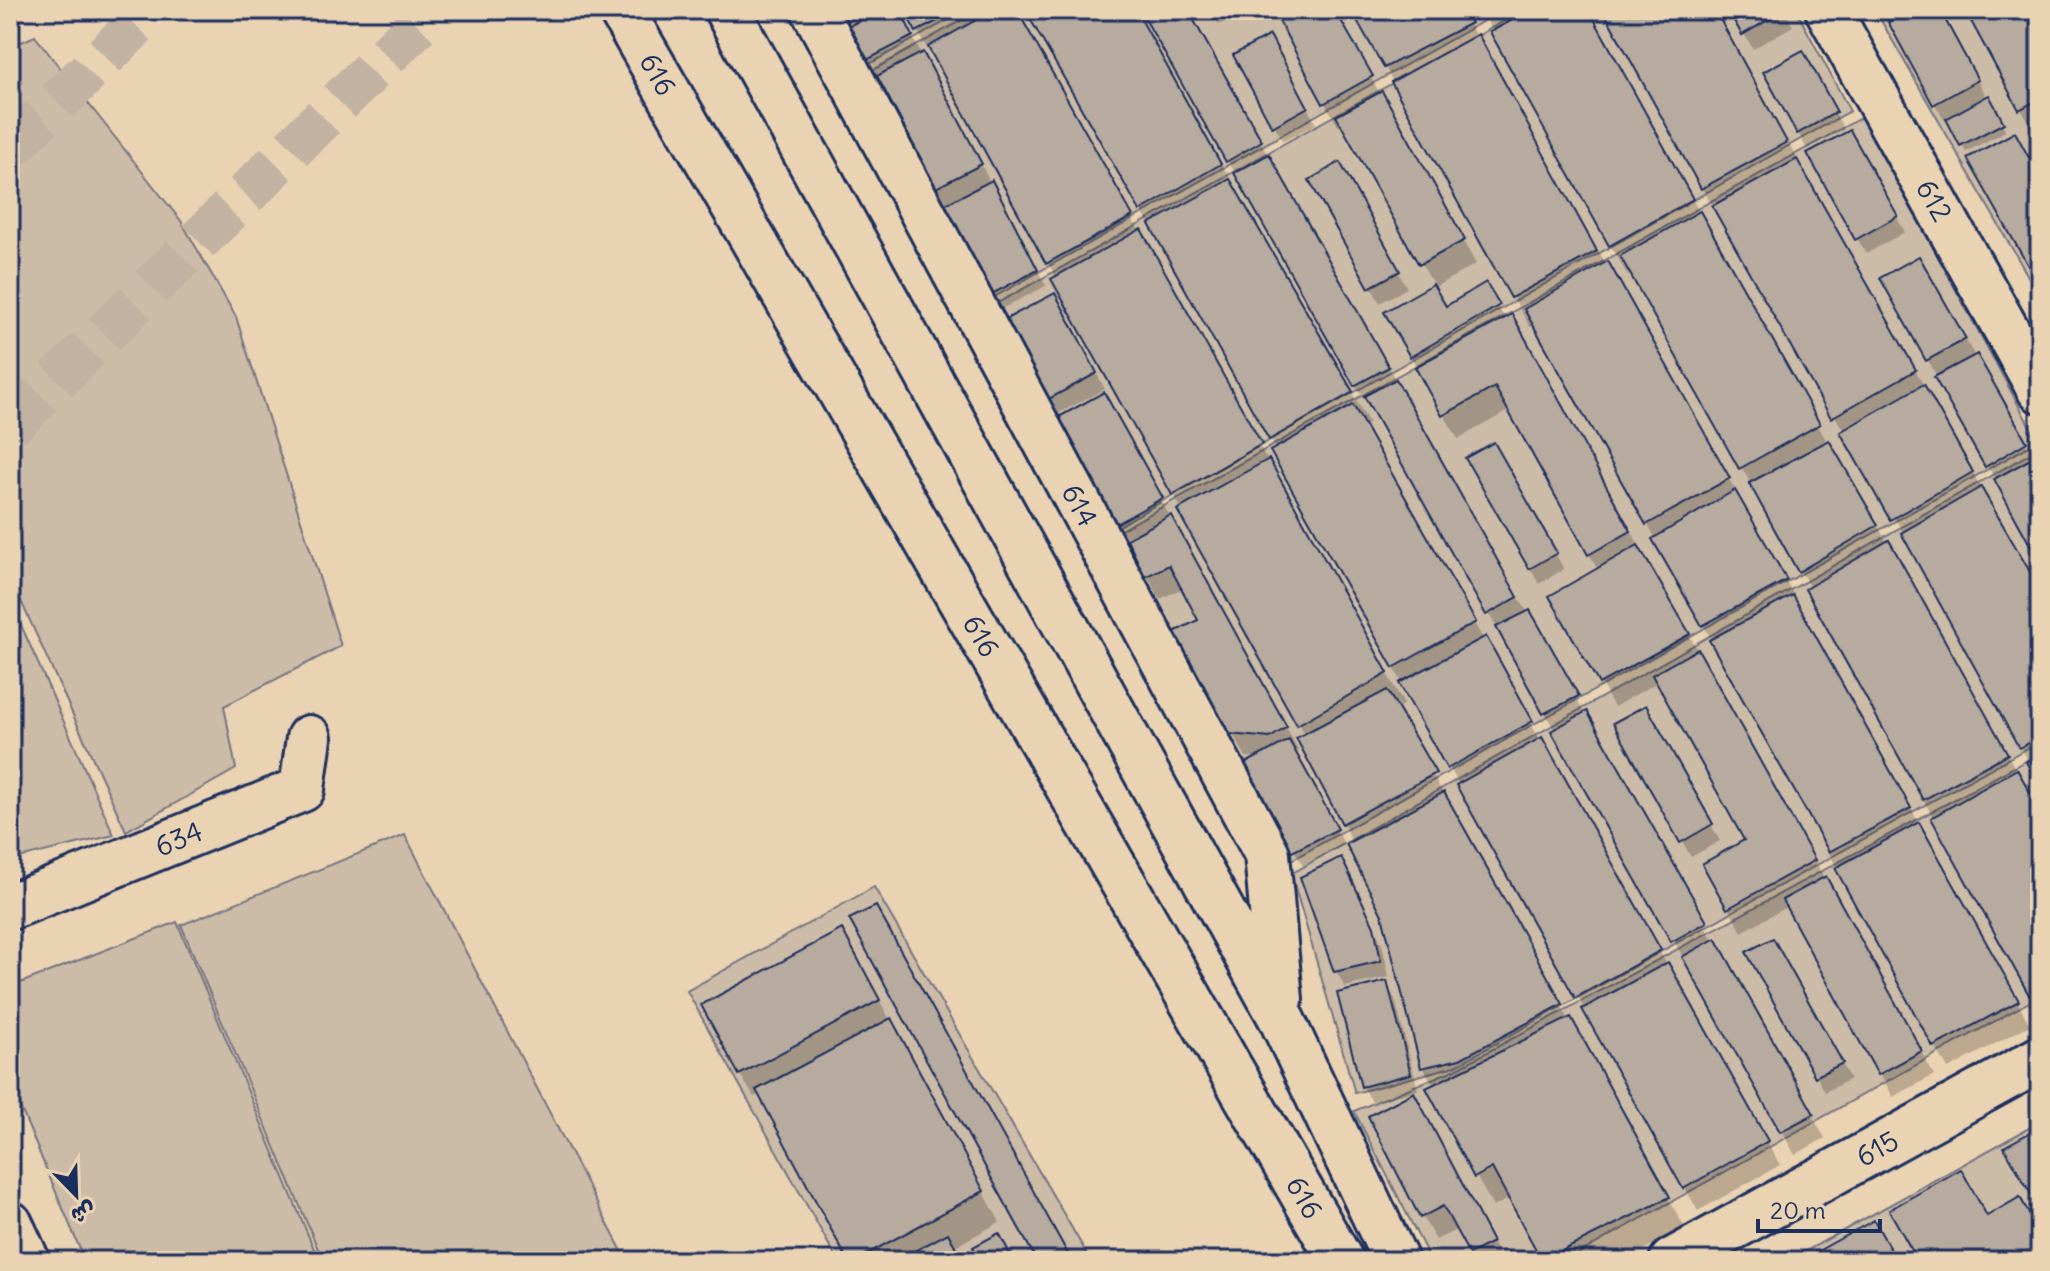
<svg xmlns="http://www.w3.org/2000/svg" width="2050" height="1271" font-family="Delius,'Playpen Sans Arabic',sans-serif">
  <rect width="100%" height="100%" fill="#ead3b3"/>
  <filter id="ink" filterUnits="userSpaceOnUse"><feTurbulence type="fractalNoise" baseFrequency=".0125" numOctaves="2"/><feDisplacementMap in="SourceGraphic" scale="16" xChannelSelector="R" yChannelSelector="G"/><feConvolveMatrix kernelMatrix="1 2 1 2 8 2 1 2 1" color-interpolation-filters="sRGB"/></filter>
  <g filter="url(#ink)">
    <g fill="#ccbba7" stroke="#747582" stroke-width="2">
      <polygon points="835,10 966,10 864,67"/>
      <polygon points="980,10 1503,10 989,300 868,73"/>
      <polygon points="1524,10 1796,10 1850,111 1115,528 996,304"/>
      <polygon points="1891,10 2040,10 2040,297 1879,17"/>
      <polygon points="35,36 181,221 236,317 341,646 224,706 236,769 126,831 10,577 10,47"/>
      <polygon points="1862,117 2038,441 1288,862 1119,531"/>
      <polygon points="2038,449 2040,741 1455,1066 1355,1093 1291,874"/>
      <polygon points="10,600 114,835 11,860 10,859"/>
      <polygon points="2040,753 2040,996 1565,1261 1431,1261 1354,1111 1456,1069"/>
      <polygon points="405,835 627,1261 323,1261 181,925"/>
      <polygon points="874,887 1091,1261 838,1261 687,991"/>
      <polygon points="177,922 319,1261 85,1261 10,1083 10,987"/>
      <polygon points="2040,1122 2040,1261 1788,1261"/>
    </g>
    <g fill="#0003">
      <polygon points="841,10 898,10 1046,286 1001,309"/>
      <polygon points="906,10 1015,10 1404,704 1396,709 1685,1228 1622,1261 1544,1261 1510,1198 1493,1207 1429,1089 1434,1086 1423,1067 1384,915 1305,736 934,53 931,55"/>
      <polygon points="1028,10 1134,10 1369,423 1363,426 1780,1165 1698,1211 1273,452 1277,450"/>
      <polygon points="1142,10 1186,10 1825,1138 1795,1155 1372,407 1369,408"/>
      <polygon points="1211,10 1247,10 1219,25"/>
      <polygon points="1275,10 1333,10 1476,264 1433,288 1445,309 1485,285 1506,320 1525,340 1934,1075 1893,1097 1788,906 1742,932 1704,865 1747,841 1658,682 1614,707 1552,596 1598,570 1510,410 1458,439 1444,415 1386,313 1434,286 1343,124 1338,126 1325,103"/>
      <polygon points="1353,10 1461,10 1746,509 2030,1025 1948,1069 1656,539 1535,324 1530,327 1513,297"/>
      <polygon points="1481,10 1587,10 1835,456 1906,573 2040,813 2040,1010 1807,590 1810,588 1631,273 1628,276 1610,245"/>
      <polygon points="1605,10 1714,10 2040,593 2040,783 1908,541 1702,188"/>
      <polygon points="1730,10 1784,10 1793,26 1753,49"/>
      <polygon points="1886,10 1938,10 2006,131 1966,152 1948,118 1944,120 1935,104"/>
      <polygon points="1967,10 2040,10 2040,139 2021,109"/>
      <polygon points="1278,53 1316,124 1283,141 1236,56"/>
      <polygon points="1802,53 1844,129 1807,149 1765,73"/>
      <polygon points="1849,133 1905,232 1866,254 1810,154"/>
      <polygon points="1339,165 1407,288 1380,303 1312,181"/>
      <polygon points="1918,258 2040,468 2040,559 1882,279"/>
      <polygon points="1063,311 1105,389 1059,413 1050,398"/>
      <polygon points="1103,395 1299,751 1295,753 1345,845 1303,866 1247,765 1260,758 1246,757 1175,634 1201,621 1183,588 1160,599 1060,418"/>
      <polygon points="1494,445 1564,569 1539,584 1468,459"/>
      <polygon points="1645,707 1720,841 1691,857 1616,723"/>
      <polygon points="1349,876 1382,944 1389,977 1345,987 1336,971"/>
      <polygon points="1772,940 1850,1079 1825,1092 1749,953"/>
      <polygon points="855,955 1000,1222 954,1247 962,1261 850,1261 760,1094 754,1097 740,1074"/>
      <polygon points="1386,983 1395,999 1418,1090 1372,1102 1363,1086"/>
      <polygon points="1427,1118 1502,1261 1475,1261 1458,1229 1436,1240 1422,1217"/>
    </g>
    <g fill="#b7aa9e" stroke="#1b2f5e" stroke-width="2">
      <polygon points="880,10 900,10 913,36 867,60 849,26"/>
      <polygon points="904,10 959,10 916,32"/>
      <polygon points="994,10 1017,10 1133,216 1046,264 928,47"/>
      <polygon points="1025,10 1136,10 1221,164 1140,211"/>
      <polygon points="1140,10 1188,10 1262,141 1226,162"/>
      <polygon points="1273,10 1335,10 1373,76 1323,104"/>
      <polygon points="1351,10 1463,10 1471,23 1384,68"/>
      <polygon points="1531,10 1589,10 1693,199 1609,246 1490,32"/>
      <polygon points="1603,10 1715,10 1787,142 1701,189"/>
      <polygon points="1728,10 1785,10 1742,35"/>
      <polygon points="1910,10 1940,10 1978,80 1933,105 1888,22"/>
      <polygon points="1965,10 2040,10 2040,99 2019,110"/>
      <polygon points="1478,34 1597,251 1511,298 1391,82"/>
      <polygon points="1270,35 1308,107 1272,127 1233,55"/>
      <polygon points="1803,50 1837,112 1797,134 1763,72"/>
      <polygon points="923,52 982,164 936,188 877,76"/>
      <polygon points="1382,91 1465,240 1419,265 1336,116"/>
      <polygon points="1989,95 2004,123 1960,146 1946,119"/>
      <polygon points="1850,130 1898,216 1855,240 1807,153"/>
      <polygon points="2015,132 2040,178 2040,287 1967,158"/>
      <polygon points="1269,154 1389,367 1354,386 1234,173"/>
      <polygon points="1797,159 1916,370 1831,418 1712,206"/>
      <polygon points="1340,162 1400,271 1369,288 1309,180"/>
      <polygon points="1230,179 1353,392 1269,440 1149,224"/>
      <polygon points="992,180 1038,270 990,295 944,205"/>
      <polygon points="1700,211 1820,424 1739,469 1620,256"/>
      <polygon points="1141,229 1262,444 1172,495 1051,279"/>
      <polygon points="1919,256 1966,339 1926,361 1880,278"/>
      <polygon points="1608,261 1730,478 1646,525 1524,309"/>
      <polygon points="1486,282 1500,305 1410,357 1384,312 1433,284 1446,306"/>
      <polygon points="1055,293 1097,373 1049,399 1006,319"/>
      <polygon points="1512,314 1631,531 1588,555 1495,387 1442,416 1415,367"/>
      <polygon points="1977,354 2027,442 1985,467 1934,377"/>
      <polygon points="1396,379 1518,597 1486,615 1364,396"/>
      <polygon points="1924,384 1973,472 1890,520 1840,432"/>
      <polygon points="1104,392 1163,498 1116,524 1057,418"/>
      <polygon points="1353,405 1476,622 1393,668 1270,451"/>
      <polygon points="1829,440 1878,525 1798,572 1749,483"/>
      <polygon points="1494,442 1557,553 1529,569 1465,458"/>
      <polygon points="2036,456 2040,464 2040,563 1994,479"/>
      <polygon points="1269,459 1388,673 1297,725 1177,510"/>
      <polygon points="1981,487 2040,589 2040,736 2019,748 1901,533"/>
      <polygon points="1735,490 1787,580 1702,626 1652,539"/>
      <polygon points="1171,515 1287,727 1270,738 1230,734 1172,633 1198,620 1169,565 1145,577 1127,539"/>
      <polygon points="1889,540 2008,754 1923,800 1805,589"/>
      <polygon points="1638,545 1690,634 1599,684 1549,596"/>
      <polygon points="1793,595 1911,808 1829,852 1709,640"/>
      <polygon points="1530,610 1579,696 1543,714 1496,627"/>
      <polygon points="1486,636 1533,721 1447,769 1399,683"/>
      <polygon points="1698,649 1815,860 1727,909 1702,864 1744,840 1652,675"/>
      <polygon points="1387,690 1436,773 1342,824 1296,738"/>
      <polygon points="1646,705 1713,824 1680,843 1613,723"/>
      <polygon points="1587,711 1707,922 1671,942 1551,731"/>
      <polygon points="1542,737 1661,950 1575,998 1456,785"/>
      <polygon points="1289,740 1338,829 1292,852 1244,764"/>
      <polygon points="2040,754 2040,787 2026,762"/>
      <polygon points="2017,769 2040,810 2040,988 2029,995 1931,818"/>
      <polygon points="1444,792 1563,1004 1460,1059 1421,1068 1382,915 1346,844"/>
      <polygon points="1919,822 2019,1001 1933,1047 1835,868"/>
      <polygon points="1341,857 1374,926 1381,961 1334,972 1300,877"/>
      <polygon points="1826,876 1922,1051 1878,1075 1782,900"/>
      <polygon points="876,906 1072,1261 1037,1261 849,919"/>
      <polygon points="842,929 880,1000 739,1075 701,1005"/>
      <polygon points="1716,938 1814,1114 1780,1132 1682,957"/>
      <polygon points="1773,938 1843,1063 1815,1077 1746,952"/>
      <polygon points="1668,962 1768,1141 1683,1189 1582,1009"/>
      <polygon points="1387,981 1411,1074 1361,1087 1337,993"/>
      <polygon points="1571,1017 1670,1197 1542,1261 1492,1168 1474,1178 1426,1088"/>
      <polygon points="891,1018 984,1191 854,1261 848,1261 756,1090"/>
      <polygon points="1414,1092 1493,1242 1469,1254 1443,1206 1420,1218 1368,1116"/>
      <polygon points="2031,1132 2040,1148 2040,1210 2004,1147"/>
      <polygon points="1961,1169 1987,1216 2020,1197 2040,1234 2040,1261 1918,1261 1889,1210"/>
      <polygon points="1874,1220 1897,1261 1800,1261"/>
      <polygon points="948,1233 963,1261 896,1261"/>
      <polygon points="999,1233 1014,1261 980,1261 973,1247"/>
    </g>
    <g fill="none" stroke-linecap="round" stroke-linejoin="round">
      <g stroke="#c1b2a2" stroke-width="44" stroke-dasharray="44 22" stroke-linecap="butt">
        <polyline points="10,148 152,10"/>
        <polyline points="10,426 433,10"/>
      </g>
      <g stroke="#1b2f5e" stroke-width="50">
        <g id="street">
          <path id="s1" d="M621,10L1341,1261"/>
          <polyline points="727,10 1281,1018 1396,1261"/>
          <path id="s2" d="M814,10L1267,854L1280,1000"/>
          <path id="s3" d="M1828,10L2040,390"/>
          <path id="s4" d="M10,907L302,789L309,738"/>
          <polyline points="10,1224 27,1261"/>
          <path id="s5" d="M1672,1261L2040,1059"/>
        </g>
      </g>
      <use href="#street" stroke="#ead3b3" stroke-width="44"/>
    </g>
  </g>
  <g text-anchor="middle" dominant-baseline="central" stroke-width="6" stroke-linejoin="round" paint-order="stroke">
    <g font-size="28" fill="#1b2f5e" stroke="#ead3b3">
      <text stroke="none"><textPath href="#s1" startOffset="74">616</textPath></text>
      <text stroke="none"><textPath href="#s3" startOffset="218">612</textPath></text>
      <text stroke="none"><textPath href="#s2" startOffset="562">614</textPath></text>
      <text stroke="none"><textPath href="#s1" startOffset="722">616</textPath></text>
      <text stroke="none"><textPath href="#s4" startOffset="182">634</textPath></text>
      <text stroke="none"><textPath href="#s5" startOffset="234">615</textPath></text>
      <text stroke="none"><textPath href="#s1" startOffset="1370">616</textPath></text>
    </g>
  </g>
  <rect width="2050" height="1271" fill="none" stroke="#ead3b3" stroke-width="40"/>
  <rect x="20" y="20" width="2010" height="1231" fill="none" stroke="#1b2f5e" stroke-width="3" filter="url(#ink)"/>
  <g transform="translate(76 1195) rotate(157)" stroke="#ead3b3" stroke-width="6" paint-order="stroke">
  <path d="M0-6L14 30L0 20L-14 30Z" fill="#1b2f5e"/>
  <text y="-12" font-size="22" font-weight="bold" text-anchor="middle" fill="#1b2f5e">ش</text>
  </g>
  <path d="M1758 1219v12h122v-12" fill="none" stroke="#1b2f5e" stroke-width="4"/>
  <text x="1770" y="1219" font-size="24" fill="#1b2f5e" stroke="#ead3b3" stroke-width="6" paint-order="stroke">20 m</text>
</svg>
